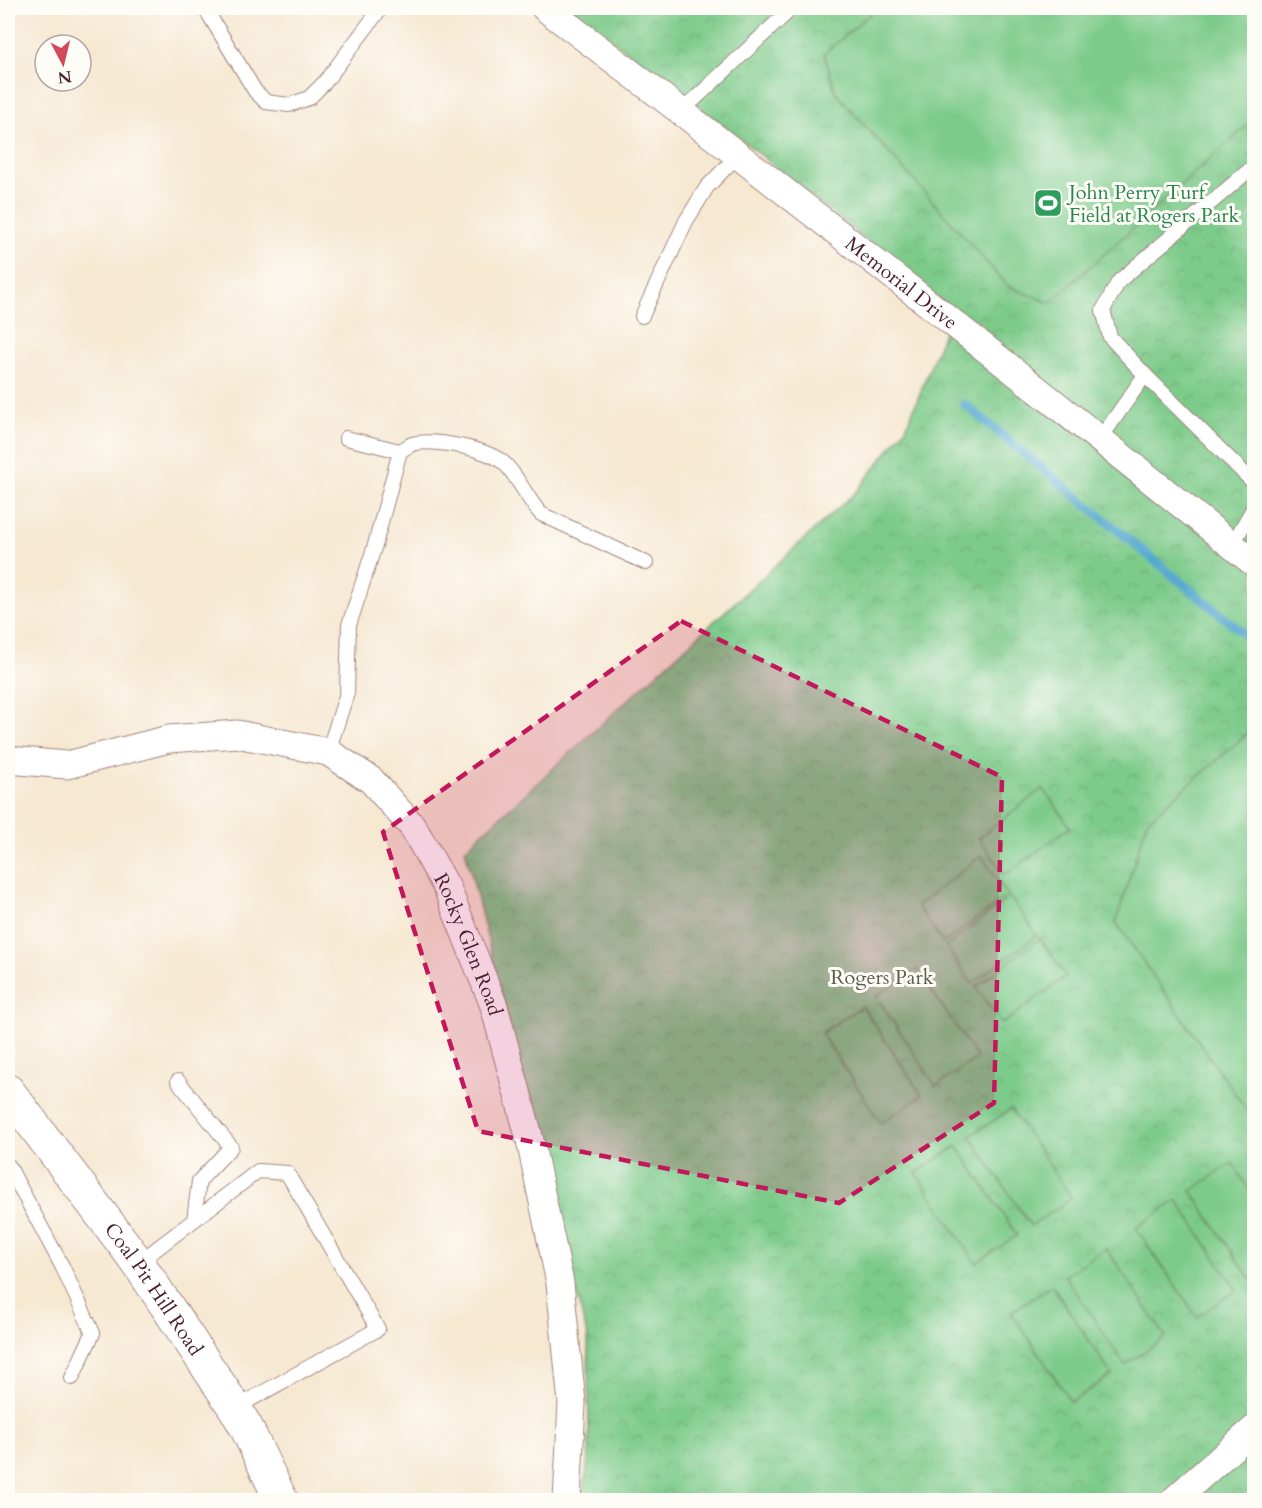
<svg xmlns="http://www.w3.org/2000/svg" width="1262" height="1508" font-family="Cardo,serif">
  <defs>
    <pattern id="park-crowns" width="20" height="18" patternUnits="userSpaceOnUse" patternTransform="scale(1.5)"><rect width="20" height="18" fill="#7dcb8a"/><path d="M2 6a3 3 0 1 1 6 0M12 15a3 3 0 1 1 6 0" fill="none" stroke="#6eae77"/></pattern>
  </defs>
  <rect width="100%" height="100%" fill="#fdfcf7"/>
  <filter id="ink" filterUnits="userSpaceOnUse"><feTurbulence type="fractalNoise" baseFrequency=".0167" numOctaves="2"/><feDisplacementMap in="SourceGraphic" scale="12" xChannelSelector="R" yChannelSelector="G"/><feConvolveMatrix kernelMatrix="1 2 1 2 8 2 1 2 1" color-interpolation-filters="sRGB"/></filter>
  <filter id="wash" filterUnits="userSpaceOnUse"><feTurbulence type="fractalNoise" baseFrequency=".008" numOctaves="4" result="noise"/><feDisplacementMap in="SourceGraphic" scale="24" xChannelSelector="R" yChannelSelector="G"/><feGaussianBlur stdDeviation="1.35" result="paint"/><feColorMatrix in="noise" values="0 0 0 0 0 0 0 0 0 0 0 0 0 0 0 0 0 1.4 0 .05"/><feComposite in="paint" operator="in"/></filter>
  <g filter="url(#wash)">
    <rect width="100%" height="100%" fill="#f6e8d1"/>
    <polygon fill="url(#park-crowns)" stroke="#64755a" stroke-width="1.5" points="570,8 1254,8 1254,1500 583,1500 589,1451 588,1338 465,849 857,491 906,428 953,310 870,244 735,134"/>
    <g fill="#7dcb8a" stroke="#64755a" stroke-width="1.5">
      <polygon points="877,8 1254,8 1254,119 1050,303 1008,286 836,93 824,54"/>
      <polygon points="1254,728 1254,1121 1116,922 1147,821"/>
      <polygon points="1043,788 1070,827 1005,875 979,838"/>
      <polygon points="981,856 1008,895 943,943 917,906"/>
      <polygon points="1010,897 1037,935 972,984 946,947"/>
      <polygon points="1040,938 1066,976 1002,1024 976,987"/>
      <polygon points="917,969 977,1058 936,1086 876,996"/>
      <polygon points="862,1006 922,1095 881,1123 821,1033"/>
      <polygon points="1011,1109 1072,1198 1031,1226 970,1136"/>
      <polygon points="957,1146 1017,1235 976,1263 916,1173"/>
      <polygon points="1232,1163 1254,1197 1254,1278 1251,1280 1191,1191"/>
      <polygon points="1177,1200 1237,1290 1197,1317 1136,1228"/>
      <polygon points="1106,1248 1166,1337 1125,1365 1065,1276"/>
      <polygon points="1052,1285 1112,1375 1071,1402 1011,1312"/>
    </g>
    <g fill="none" stroke-linecap="round" stroke-linejoin="round">
      <polyline stroke="#54a7cf" stroke-width="9" points="964,404 1254,642"/>
    </g>
  </g>
  <g filter="url(#ink)">
    <g fill="none" stroke-linecap="round" stroke-linejoin="round">
      <g stroke="#a0847e" stroke-width="16">
        <g id="lane">
          <polyline points="205,8 255,91 266,102 289,105 309,98 325,82 381,8"/>
          <polyline points="682,111 792,8"/>
          <polyline points="642,316 686,221 707,187 738,155"/>
          <polyline points="1145,375 1254,483"/>
          <polyline points="1100,439 1145,375 1110,337 1103,310 1119,281 1254,166"/>
          <path d="M400,451C404,449 408,446 412,444C433,438 491,449 506,465C520,480 527,499 541,514L646,563"/>
          <polyline points="1232,545 1254,507"/>
          <polyline points="328,752 347,693 349,625 375,545 400,451 346,438"/>
          <polyline points="178,1081 231,1147 199,1181 194,1220"/>
          <polyline points="8,1165 62,1266 93,1333 72,1378"/>
          <polyline points="138,1263 258,1171 287,1173 378,1329 235,1408"/>
        </g>
      </g>
      <g stroke="#a0847e" stroke-width="29">
        <g id="street">
          <path id="s1" d="M545,8C785,189 1021,375 1254,563"/>
          <path id="s2" d="M8,760L67,765L169,739L237,734L328,752L371,780L413,827L447,888L494,1006L530,1140L560,1283L572,1403L567,1500"/>
          <polyline points="1174,1500 1254,1429"/>
        </g>
      </g>
      <g stroke="#a0847e" stroke-width="35">
        <g id="secondary">
          <path id="s3" d="M8,1091L138,1263L235,1408L246,1427L281,1500"/>
        </g>
      </g>
      <use href="#lane" stroke="#fff" stroke-width="14"/>
      <use href="#street" stroke="#fff" stroke-width="27"/>
      <use href="#secondary" stroke="#fff" stroke-width="33"/>
    </g>
  </g>
  <path fill="#c2185b" fill-opacity="0.2" stroke="#c2185b" stroke-width="4.5" stroke-dasharray="12 8" stroke-linejoin="round" d="M681,621L1002,777L994,1103L839,1203L478,1131L383,832Z"/>
  <defs>
    <g id="stadium-square" transform="scale(1.5)"><rect x="-9" y="-9" width="18" height="18" rx="4" fill="#2e9e5b" stroke="#fdfcf7"/><path d="M0-5a6.5 5 0 1 0 0 10a6.5 5 0 1 0 0-10ZM-3.5-1.8h7v3.6h-7Z" fill="#fff"/></g>
  </defs>
  <g fill-rule="evenodd">
    <use href="#stadium-square" x="1048" y="203"/>
  </g>
  <g text-anchor="middle" dominant-baseline="central" stroke-width="6" stroke-linejoin="round" paint-order="stroke">
    <g font-size="20" fill="#27864d" stroke="#fdfcf7" text-anchor="start">
      <text x="1069" y="192">John Perry Turf<tspan x="1069" dy="23">Field at Rogers Park</tspan></text>
    </g>
    <g font-size="20" fill="#4a1f2b" stroke="#fdfcf7">
      <text stroke="none"><textPath href="#s1" startOffset="450">Memorial Drive</textPath></text>
      <text stroke="none"><textPath href="#s2" startOffset="570">Rocky Glen Road</textPath></text>
      <text stroke="none"><textPath href="#s3" startOffset="246">Coal Pit Hill Road</textPath></text>
    </g>
    <g font-size="20" fill="#5c5b4c" stroke="#fdfcf7">
      <text x="882" y="977">Rogers Park</text>
    </g>
  </g>
  <rect width="1262" height="1508" fill="none" stroke="#fdfcf7" stroke-width="30"/>
  <g transform="translate(63 63) rotate(173)"><circle r="28" fill="#fdfcf7" stroke="#b5a4a5" stroke-width="1.5"/>
  <path d="M0-4.5L10 22L0 15L-10 22Z" fill="#d1495b"/>
  <text y="-9" font-size="16" font-weight="bold" text-anchor="middle" fill="#4a1f2b">N</text>
  </g>
</svg>
